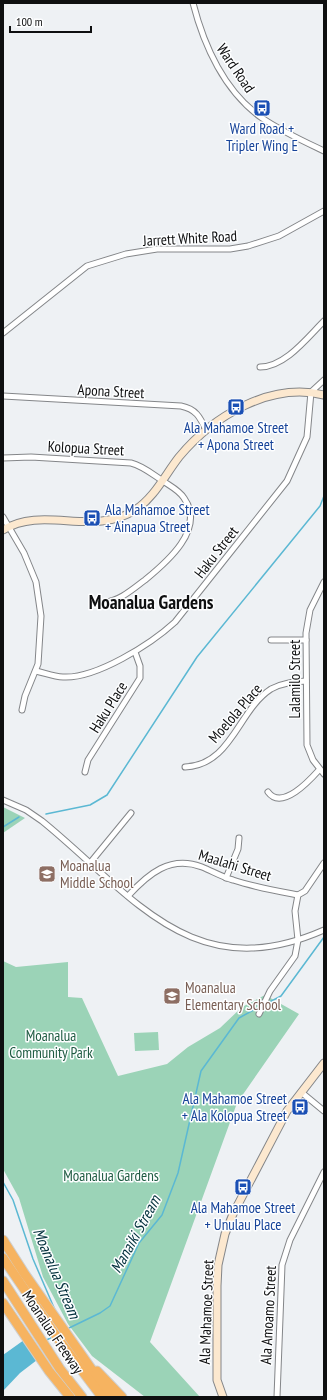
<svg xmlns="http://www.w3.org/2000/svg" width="327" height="1400" font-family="'PT Sans Narrow',sans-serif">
  <rect width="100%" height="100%" fill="#eef1f4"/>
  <g fill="#9bd3b7">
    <polygon points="3,807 25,818 3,833"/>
    <polygon points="3,961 16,967 68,962 68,997 82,998 118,1076 167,1064 188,1047 220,1028 242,1007 265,995 299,1014 237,1103 150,1342 200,1397 145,1397 92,1356 68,1324 43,1277 19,1198 3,1169"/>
    <polygon points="158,1032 159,1050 135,1051 134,1033"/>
  </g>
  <polygon fill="#5bb8d3" points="24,1340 37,1360 20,1373 3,1391 3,1355"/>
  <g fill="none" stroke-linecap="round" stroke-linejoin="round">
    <g stroke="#5bb8d3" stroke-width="1.5">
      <polyline points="46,814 90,805 107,795 197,657 320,506 324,496"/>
      <polyline points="3,827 19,817"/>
      <polyline points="266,1004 281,996 324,937"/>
      <polyline points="3,1182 13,1200 33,1259 55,1310"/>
      <polyline points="67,1329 100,1313 110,1306 139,1243 162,1215 178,1173 201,1071 239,1018 261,1006"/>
      <polyline points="45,1341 52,1337"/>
    </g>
    <g stroke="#848689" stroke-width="7">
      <g id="street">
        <path d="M193,3C204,46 225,92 262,118C281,131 303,141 324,151"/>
        <polyline points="3,333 87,266 126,254 157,249 230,249 248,246 279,236 324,211"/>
        <path d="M260,367C285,367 307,338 324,321"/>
        <path d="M3,396L181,406C196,409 200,417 206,430"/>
        <path d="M3,458L31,457L131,463C143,466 152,474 163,481C170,486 179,490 184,498C206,529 167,562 145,580C134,588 120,601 105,602"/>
        <polyline points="3,517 24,553 36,582 41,616 38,664 25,696 22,710"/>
        <polyline points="324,582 310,610 306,633 307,745 313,760 324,774"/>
        <polyline points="271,640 306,640"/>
        <path d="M36,671C45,673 54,677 63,677C96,679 151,644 175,622L287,481L307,437L311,392L324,380"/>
        <path d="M185,767C232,765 238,710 271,689C282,683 293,682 306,681"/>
        <polyline points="85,772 88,760 140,678 140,666 135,652"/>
        <path d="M268,792C282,811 310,780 319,770"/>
        <path d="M3,800L26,810L42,821C133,895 192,988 324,930"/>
        <polyline points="90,863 131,813"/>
        <polyline points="226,878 238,849 239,838"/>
        <path d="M128,896C148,874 170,855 202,867C212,871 222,877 233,880C254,887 277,891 298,895"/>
        <polyline points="259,1014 270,991 295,956 298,940 295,911 298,895 305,891 324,863"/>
        <polyline points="301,1092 324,1111"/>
        <polyline points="277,1397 282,1265 290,1240 324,1172"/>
      </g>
    </g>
    <g stroke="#848689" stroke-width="9">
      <g id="secondary">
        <path d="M3,530C43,505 93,537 135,510C154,498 165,475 179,457C213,416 270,382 324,395"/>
        <polyline points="223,1397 217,1380 217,1286 218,1265 225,1234 233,1214 287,1111 324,1063"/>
      </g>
    </g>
    <g stroke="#cfcfcf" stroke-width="11">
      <g id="highway">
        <polyline points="3,1240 24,1273 111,1397"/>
        <polyline points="3,1258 59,1340 102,1397"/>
        <polyline points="3,1281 60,1369 82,1397"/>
        <polyline points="3,1303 49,1371 70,1397"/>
        <polyline points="97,1371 122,1397"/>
      </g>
    </g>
    <use href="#street" stroke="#fff" stroke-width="5"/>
    <use href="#secondary" stroke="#fce8cf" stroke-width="7"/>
    <use href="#highway" stroke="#f6b360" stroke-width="9"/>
  </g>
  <defs>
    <g id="bus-square" transform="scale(0.9)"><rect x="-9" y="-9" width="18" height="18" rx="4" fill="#1a4fb4" stroke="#fdfeff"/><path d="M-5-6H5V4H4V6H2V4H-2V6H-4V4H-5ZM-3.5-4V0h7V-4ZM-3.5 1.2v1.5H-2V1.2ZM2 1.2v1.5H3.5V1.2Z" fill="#fff"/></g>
    <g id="school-square" transform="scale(0.9)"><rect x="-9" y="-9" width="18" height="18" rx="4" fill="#8d6e63" stroke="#fdfeff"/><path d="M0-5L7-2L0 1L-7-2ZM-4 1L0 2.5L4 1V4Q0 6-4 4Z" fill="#fff"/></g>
  </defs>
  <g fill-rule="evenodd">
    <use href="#bus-square" x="262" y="108"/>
    <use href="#bus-square" x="236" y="407"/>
    <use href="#bus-square" x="92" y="518"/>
    <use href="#school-square" x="47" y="874"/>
    <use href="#school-square" x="172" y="996"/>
    <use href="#bus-square" x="300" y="1107"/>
    <use href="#bus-square" x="243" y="1187"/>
  </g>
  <g text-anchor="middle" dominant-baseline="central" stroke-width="3" stroke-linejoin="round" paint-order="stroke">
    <g font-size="15" fill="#0e0f10" stroke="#fdfeff">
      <text transform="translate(236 68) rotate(56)">Ward Road</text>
      <text transform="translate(190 238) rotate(-3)">Jarrett White Road</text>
      <text transform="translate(111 391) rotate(3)">Apona Street</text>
      <text transform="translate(86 448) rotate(3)">Kolopua Street</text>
      <text transform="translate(216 552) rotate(-52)">Haku Street</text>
      <text transform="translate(294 679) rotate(-90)">Lalamilo Street</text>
      <text transform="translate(108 707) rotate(-58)">Haku Place</text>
      <text transform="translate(235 713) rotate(-49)">Moelola Place</text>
      <text transform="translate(235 865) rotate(17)">Maalahi Street</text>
      <text transform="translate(206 1312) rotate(-88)">Ala Mahamoe Street</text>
      <text transform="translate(268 1315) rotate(-87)">Ala Amoamo Street</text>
      <text transform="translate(53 1332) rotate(56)">Moanalua Freeway</text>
    </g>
    <g font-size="15" fill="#164399" stroke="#fdfeff">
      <text x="262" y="128">Ward Road +<tspan x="262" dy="17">Tripler Wing E</tspan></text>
      <text x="236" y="427">Ala Mahamoe Street<tspan x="236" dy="17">+ Apona Street</tspan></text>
      <text x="105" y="509" text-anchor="start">Ala Mahamoe Street<tspan x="105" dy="17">+ Ainapua Street</tspan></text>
      <text x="287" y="1098" text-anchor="end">Ala Mahamoe Street<tspan x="287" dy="17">+ Ala Kolopua Street</tspan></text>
      <text x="243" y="1207">Ala Mahamoe Street<tspan x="243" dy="17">+ Unulau Place</tspan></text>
    </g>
    <g font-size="15" fill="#785e54" stroke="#fdfeff" text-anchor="start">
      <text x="60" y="865">Moanalua<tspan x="60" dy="17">Middle School</tspan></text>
      <text x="185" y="987">Moanalua<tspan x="185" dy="17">Elementary School</tspan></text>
    </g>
    <g font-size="15" fill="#1e5b42" stroke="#fdfeff">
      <text x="51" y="1035">Moanalua<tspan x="51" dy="17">Community Park</tspan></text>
      <text x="111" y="1175">Moanalua Gardens</text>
    </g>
    <g font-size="16" font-style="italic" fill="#03313d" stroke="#fdfeff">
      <text transform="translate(135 1234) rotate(-61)">Manaiki Stream</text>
      <text transform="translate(57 1273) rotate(67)">Moanalua Stream</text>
    </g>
    <g font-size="19" font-weight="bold" fill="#0e0f10" stroke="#fdfeff">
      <text x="151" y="602">Moanalua Gardens</text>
    </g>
  </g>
  <rect width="327" height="1400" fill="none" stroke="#0e0f10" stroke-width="8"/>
  <path d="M10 26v6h81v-6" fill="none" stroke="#0e0f10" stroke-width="2"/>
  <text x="16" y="26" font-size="12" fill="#0e0f10" stroke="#fdfeff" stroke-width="3" paint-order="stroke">100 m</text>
</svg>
